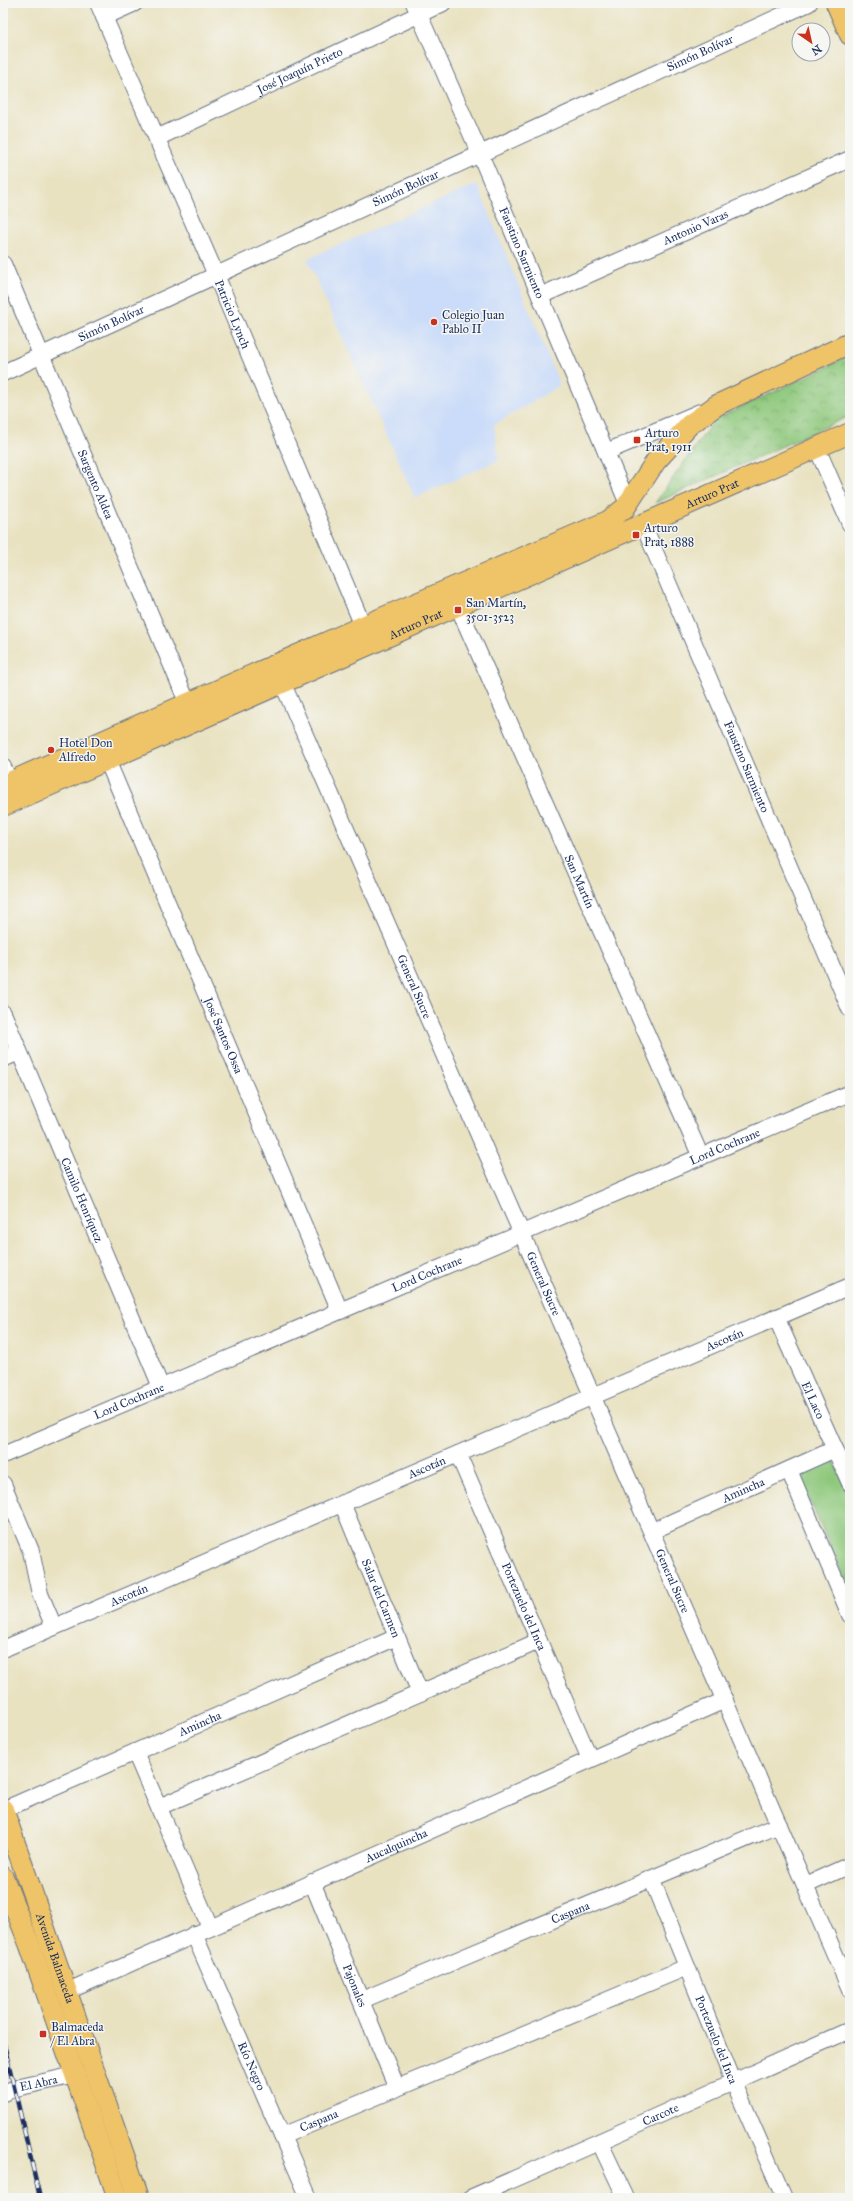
<svg xmlns="http://www.w3.org/2000/svg" width="853" height="2201" font-family="'IM FELL Great Primer',serif">
  <defs>
    <pattern id="park-crowns" width="20" height="18" patternUnits="userSpaceOnUse"><rect width="20" height="18" fill="#8ec87c"/><path d="M2 6a3 3 0 1 1 6 0M12 15a3 3 0 1 1 6 0" fill="none" stroke="#73a369"/></pattern>
  </defs>
  <rect width="100%" height="100%" fill="#f6f6f2"/>
  <filter id="ink" filterUnits="userSpaceOnUse"><feTurbulence type="fractalNoise" baseFrequency=".025" numOctaves="2"/><feDisplacementMap in="SourceGraphic" scale="8" xChannelSelector="R" yChannelSelector="G"/><feConvolveMatrix kernelMatrix="1 2 1 2 8 2 1 2 1" color-interpolation-filters="sRGB"/></filter>
  <filter id="wash" filterUnits="userSpaceOnUse"><feTurbulence type="fractalNoise" baseFrequency=".012" numOctaves="4" result="noise"/><feDisplacementMap in="SourceGraphic" scale="16" xChannelSelector="R" yChannelSelector="G"/><feGaussianBlur stdDeviation="0.9" result="paint"/><feColorMatrix in="noise" values="0 0 0 0 0 0 0 0 0 0 0 0 0 0 0 0 0 1.4 0 .05"/><feComposite in="paint" operator="in"/></filter>
  <g filter="url(#wash)">
    <rect width="100%" height="100%" fill="#e9e2c1"/>
    <polygon fill="#cadcf9" points="477,184 560,385 494,425 499,460 415,498 307,259"/>
    <polygon fill="#8ec87c" stroke="#547c6d" points="833,1458 850,1499 850,1591 798,1474"/>
    <polygon fill="url(#park-crowns)" stroke="#547c6d" points="850,356 850,416 655,503 714,420"/>
  </g>
  <g filter="url(#ink)">
    <g fill="none" stroke-linecap="round" stroke-linejoin="round">
      <g stroke="#636e81" stroke-width="18">
        <g id="minor">
          <path id="s1" d="M98,3L216,275L363,626"/>
          <path id="s2" d="M414,3L480,154L628,504"/>
          <polyline points="104,17 135,3"/>
          <path id="s3" d="M157,138L443,3"/>
          <path id="s4" d="M3,264L188,704"/>
          <path id="s5" d="M540,296L850,159"/>
          <path id="s6" d="M3,373L809,3"/>
          <polyline points="817,448 850,524"/>
          <polyline points="606,452 700,412"/>
          <path id="s7" d="M643,524L850,1009"/>
          <path id="s8" d="M458,606L701,1157"/>
          <path id="s9" d="M282,682L850,1989"/>
          <path id="s10" d="M107,760L340,1311"/>
          <polyline points="3,767 10,783"/>
          <path id="s11" d="M3,1013L161,1387"/>
          <polyline points="3,1059 19,1052"/>
          <path id="s12" d="M776,1317L850,1483"/>
          <path id="s13" d="M458,1454L590,1759"/>
          <path id="s14" d="M3,1455L850,1093"/>
          <polyline points="789,1470 850,1615"/>
          <polyline points="3,1484 31,1551 40,1594 54,1627"/>
          <path id="s15" d="M342,1503L420,1693"/>
          <path id="s16" d="M652,1531L835,1449"/>
          <path id="s17" d="M3,1649L850,1286"/>
          <polyline points="135,1752 210,1927"/>
          <polyline points="159,1807 539,1641"/>
          <path id="s18" d="M3,1810L397,1637"/>
          <path id="s19" d="M652,1880L733,2081L784,2198"/>
          <path id="s20" d="M312,1882L397,2088"/>
          <polyline points="806,1885 850,1865"/>
          <path id="s21" d="M194,1934L309,2198"/>
          <path id="s22" d="M68,1991L725,1700"/>
          <path id="s23" d="M362,2000L779,1825"/>
          <path id="s24" d="M3,2093L16,2088L75,2075"/>
          <path id="s25" d="M282,2136L687,1967"/>
          <polyline points="600,2143 626,2198"/>
          <path id="s26" d="M470,2198C597,2144 723,2086 850,2030"/>
        </g>
      </g>
      <g stroke="#636e81" stroke-width="22">
        <g id="major">
          <polyline points="836,3 850,35"/>
          <polyline points="3,785 363,626 608,521 625,508 656,461 689,425 717,405 850,343"/>
          <path id="s27" d="M3,806L850,433"/>
          <path id="s28" d="M3,1809L139,2198"/>
          <polyline points="3,1877 30,1946 118,2198"/>
        </g>
      </g>
      <use href="#minor" stroke="#fff" stroke-width="16"/>
      <use href="#major" stroke="#efc469" stroke-width="20"/>
      <g stroke="#1b2f5e" stroke-width="4.5">
        <polyline id="rail" points="3,2040 40,2198"/>
      </g>
      <use href="#rail" stroke="#f6f6f2" stroke-width="3" stroke-dasharray="9" stroke-linecap="butt"/>
    </g>
  </g>
  <g fill="#c8321e" stroke="#f6f6f2" stroke-width="1.5">
    <circle cx="434" cy="322" r="4"/>
    <rect x="633" y="436" width="8" height="8" rx="2"/>
    <rect x="632" y="531" width="8" height="8" rx="2"/>
    <rect x="454" y="606" width="8" height="8" rx="2"/>
    <circle cx="51" cy="750" r="4"/>
    <rect x="39" y="2030" width="8" height="8" rx="2"/>
  </g>
  <g text-anchor="middle" dominant-baseline="central" stroke-width="3" stroke-linejoin="round" paint-order="stroke">
    <g font-size="12" fill="#1b2f5e" stroke="#f6f6f2">
      <text stroke="none"><textPath href="#s6" startOffset="767">Simón Bolívar</textPath></text>
      <text stroke="none"><textPath href="#s3" startOffset="158">José Joaquín Prieto</textPath></text>
      <text stroke="none"><textPath href="#s6" startOffset="443">Simón Bolívar</textPath></text>
      <text stroke="none"><textPath href="#s5" startOffset="170">Antonio Varas</textPath></text>
      <text stroke="none"><textPath href="#s2" startOffset="272">Faustino Sarmiento</textPath></text>
      <text stroke="none"><textPath href="#s1" startOffset="339">Patricio Lynch</textPath></text>
      <text stroke="none"><textPath href="#s6" startOffset="119">Simón Bolívar</textPath></text>
      <text stroke="none"><textPath href="#s4" startOffset="239">Sargento Aldea</textPath></text>
      <text stroke="none"><textPath href="#s27" startOffset="775">Arturo Prat</textPath></text>
      <text stroke="none"><textPath href="#s27" startOffset="451">Arturo Prat</textPath></text>
      <text stroke="none"><textPath href="#s7" startOffset="264">Faustino Sarmiento</textPath></text>
      <text stroke="none"><textPath href="#s8" startOffset="301">San Martín</textPath></text>
      <text stroke="none"><textPath href="#s9" startOffset="332">General Sucre</textPath></text>
      <text stroke="none"><textPath href="#s10" startOffset="299">José Santos Ossa</textPath></text>
      <text stroke="none"><textPath href="#s14" startOffset="785">Lord Cochrane</textPath></text>
      <text stroke="none"><textPath href="#s11" startOffset="203">Camilo Henríquez</textPath></text>
      <text stroke="none"><textPath href="#s14" startOffset="461">Lord Cochrane</textPath></text>
      <text stroke="none"><textPath href="#s9" startOffset="656">General Sucre</textPath></text>
      <text stroke="none"><textPath href="#s17" startOffset="785">Ascotán</textPath></text>
      <text stroke="none"><textPath href="#s12" startOffset="91">El Laco</textPath></text>
      <text stroke="none"><textPath href="#s14" startOffset="137">Lord Cochrane</textPath></text>
      <text stroke="none"><textPath href="#s17" startOffset="461">Ascotán</textPath></text>
      <text stroke="none"><textPath href="#s16" startOffset="100">Amincha</textPath></text>
      <text stroke="none"><textPath href="#s9" startOffset="980">General Sucre</textPath></text>
      <text stroke="none"><textPath href="#s17" startOffset="137">Ascotán</textPath></text>
      <text stroke="none"><textPath href="#s15" startOffset="103">Salar del Carmen</textPath></text>
      <text stroke="none"><textPath href="#s13" startOffset="166">Portezuelo del Inca</textPath></text>
      <text stroke="none"><textPath href="#s18" startOffset="215">Amincha</textPath></text>
      <text stroke="none"><textPath href="#s22" startOffset="359">Aucalquincha</textPath></text>
      <text stroke="none"><textPath href="#s23" startOffset="226">Caspana</textPath></text>
      <text stroke="none"><textPath href="#s28" startOffset="158">Avenida Balmaceda</textPath></text>
      <text stroke="none"><textPath href="#s20" startOffset="112">Pajonales</textPath></text>
      <text stroke="none"><textPath href="#s19" startOffset="172">Portezuelo del Inca</textPath></text>
      <text stroke="none"><textPath href="#s21" startOffset="144">Río Negro</textPath></text>
      <text stroke="none"><textPath href="#s24" startOffset="37">El Abra</textPath></text>
      <text stroke="none"><textPath href="#s26" startOffset="208">Carcote</textPath></text>
      <text stroke="none"><textPath href="#s25" startOffset="40">Caspana</textPath></text>
    </g>
    <g font-size="12" fill="#1b2f5e" stroke="#f6f6f2" text-anchor="start">
      <text x="442" y="315">Colegio Juan<tspan x="442" dy="14">Pablo II</tspan></text>
      <text x="645" y="433">Arturo<tspan x="645" dy="14">Prat, 1911</tspan></text>
      <text x="644" y="528">Arturo<tspan x="644" dy="14">Prat, 1888</tspan></text>
      <text x="466" y="603">San Martín,<tspan x="466" dy="14">3501-3523</tspan></text>
      <text x="59" y="743">Hotel Don<tspan x="59" dy="14">Alfredo</tspan></text>
      <text x="51" y="2027">Balmaceda<tspan x="51" dy="14">/ El Abra</tspan></text>
    </g>
  </g>
  <rect width="853" height="2201" fill="none" stroke="#f6f6f2" stroke-width="16"/>
  <g transform="translate(811 42) rotate(146)"><circle r="19" fill="#f6f6f2" stroke="#9ea6b7"/>
  <path d="M0-3L7 15L0 10L-7 15Z" fill="#c8321e"/>
  <text y="-6" font-size="11" font-weight="bold" text-anchor="middle" fill="#1b2f5e">N</text>
  </g>
</svg>
